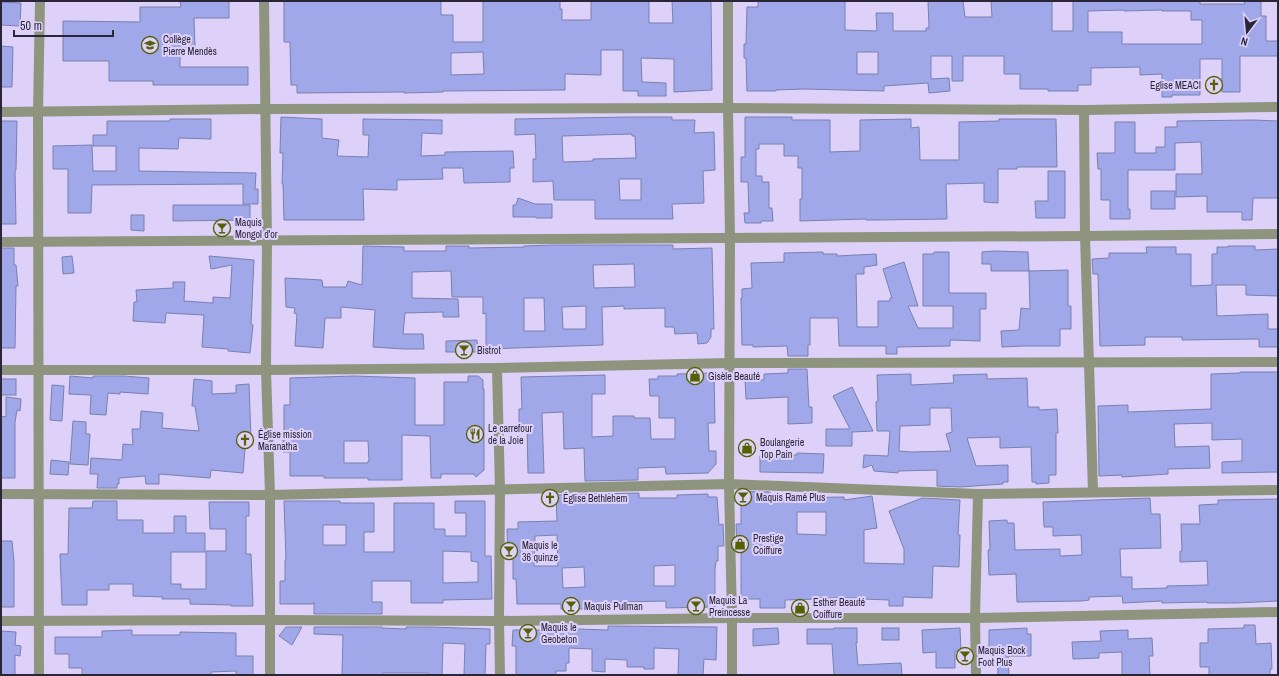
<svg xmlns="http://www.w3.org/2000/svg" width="1279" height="676" font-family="'Archivo Narrow',sans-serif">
  <rect width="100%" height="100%" fill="#ddd1fa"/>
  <g fill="#a0a8e9" stroke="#7980ae" fill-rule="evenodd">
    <polygon points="180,1 229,1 229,18 194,18 195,47 180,47 180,67 248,67 248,85 153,85 153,81 109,81 109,61 63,61 63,21 140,22 140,7 181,7"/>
    <path d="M284,1H441V15H453V42H483V1H560V9H562V20H591V1H649V23H673L672,1H711L712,90L674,92V59L641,58L642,82L666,83V96H638V91H623V50H601V75L565,74V90L443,91V92L404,93V92L297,93V85H291L290,42H284ZM483,52L484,74L451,75V53Z"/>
    <path d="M758,1H845V30L877,31L876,13H893V31H926V28H929L928,1H963L965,17H992L991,1H1052V31H1073V1H1200V4H1245L1244,1H1261V16H1266V41H1278V56H1240V92H1222V59H1200V95H1172V97H1162V74L1140,75V67L1091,68V85H1078V91H1048V89H1020V74H1004V56H963V81H952V56H931V79L949,78L950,91L929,93L928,83L884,86V91L804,89L776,90V91H747L746,58H744V44H746L747,7H758ZM1124,10V11L1162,10V11H1191V20H1202V44H1122V32H1088V11ZM857,52H878V74H857Z"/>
    <polygon points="1,2 21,3 20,26 1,25"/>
    <polygon points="1,46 13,47 12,87 1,87"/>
    <polygon points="281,117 322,119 322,138 339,140 337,156 368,157 369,135 363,135 363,119 442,120 442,134 422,133 421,156 445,155 445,152 513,151 514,168 510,168 510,182 464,183 463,168 442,168 443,179 397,180 397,190 363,189 364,220 284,220 283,184 282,184 283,153 280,153"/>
    <path d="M630,117H672V120H695L694,133L714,132L715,170L703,171L704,203L672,204L673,219H595V200H554L553,181L533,182V159H536L535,134L515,135V119ZM632,134V136H635L636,158L593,159V161L563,162L562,136ZM619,179H641V200H620Z"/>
    <polygon points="745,117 792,117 792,120 830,120 830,152 860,151 860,120 911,119 911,128 919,127 920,160 959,160 959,122 999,121 999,119 1056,119 1057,167 1017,167 1017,169 998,169 998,203 984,202 984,183 946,184 947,219 876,220 866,220 866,219 800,221 800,199 802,199 802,168 798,168 798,156 784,156 784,144 759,144 759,149 756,149 756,176 762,176 762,182 769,182 769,208 772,208 773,221 761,221 761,223 745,223 744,213 749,213 748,182 741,182 741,157 745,157"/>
    <polygon points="170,119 211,119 211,139 179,138 178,149 139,148 139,171 256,173 255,189 258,189 258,204 243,204 243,184 92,185 91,213 68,213 68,169 53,169 53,146 92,145 93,171 116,171 116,146 93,146 93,135 107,135 107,121 170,121"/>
    <polygon points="1253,120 1278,121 1278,198 1253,198 1252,220 1242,220 1242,212 1207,212 1207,196 1176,197 1176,174 1202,174 1201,142 1175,143 1175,170 1128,170 1128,209 1130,209 1130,219 1110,219 1110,200 1101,200 1101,169 1098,169 1097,153 1115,153 1115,122 1135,122 1135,153 1156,153 1156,147 1165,147 1165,127 1177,127 1177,121"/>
    <polygon points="1,121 17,121 16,170 15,170 16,224 1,224"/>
    <polygon points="1048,171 1065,171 1065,218 1036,218 1035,201 1048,201"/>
    <rect x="1151" y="191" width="24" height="18"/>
    <polygon points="518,198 535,204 552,204 552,218 536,218 536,217 513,217 513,205 516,205"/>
    <polygon points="173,205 250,205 250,220 173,221"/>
    <polygon points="131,215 144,215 144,231 131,230"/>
    <path d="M553,245H673V249L712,248L714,329H711V337L707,343L698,344L697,333L675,334L674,327H665V308L624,309V306L602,307L603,345L486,349V313L483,314V297H452L451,271L412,272V298L458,299L459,317H443V312L405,313L403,334H423L424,349H404L373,347L375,310L341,307V318H325L323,348L295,346L297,314L294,313L295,308L286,307L285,278L322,280L323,287H346L348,281L362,285L363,246L404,247V251H446V246H469V248L524,247V246ZM634,264L635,287L594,288L593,265ZM524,298H544L545,331H524ZM586,306V329H563L562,307Z"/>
    <polygon points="1228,246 1255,246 1255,250 1278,249 1278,296 1246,295 1246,285 1216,285 1217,316 1268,314 1268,329 1278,329 1278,347 1259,347 1259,339 1182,340 1182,337 1145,337 1145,345 1100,346 1098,274 1093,274 1092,259 1109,258 1109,253 1147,253 1146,247 1176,247 1176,254 1191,254 1191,286 1212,285 1212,254 1217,254 1217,247 1228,247"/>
    <polygon points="1,248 14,248 14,265 16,265 18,286 16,286 15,348 1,348"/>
    <polygon points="995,251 1028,252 1029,271 991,271 991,264 982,264 982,252"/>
    <polygon points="823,252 823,254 837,254 837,256 876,254 877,265 864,267 864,274 856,274 857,327 878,327 878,301 890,301 890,298 892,298 883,269 904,262 918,306 908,306 918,328 953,328 953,306 923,306 923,254 934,254 934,252 949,252 949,293 986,293 986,309 980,309 980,341 950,340 950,346 897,347 897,354 886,354 886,346 839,346 838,318 810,318 810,345 808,345 808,356 788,356 787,346 753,347 753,345 742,345 741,298 742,298 742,289 752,288 751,263 784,262 784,253"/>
    <polygon points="72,256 74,273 63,274 62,257"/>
    <polygon points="209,256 254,260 251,324 253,325 250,353 228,351 228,349 202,347 204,315 166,313 165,323 133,321 134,302 137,302 136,290 173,288 173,282 185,282 184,301 213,303 213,297 230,298 232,265 211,269"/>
    <polygon points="1068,270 1068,306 1071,306 1071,329 1060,329 1060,346 1024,346 1002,347 1001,331 1019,330 1021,308 1030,309 1029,271"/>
    <polygon points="477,340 478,352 446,352 446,341"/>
    <polygon points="788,369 807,369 809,407 812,407 812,423 788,424 788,397 746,399 745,380 764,380 764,374 788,373"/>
    <polygon points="1240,372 1278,372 1278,472 1222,473 1222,462 1242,461 1242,439 1212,440 1212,423 1174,424 1175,447 1209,446 1210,468 1168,469 1168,474 1122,477 1122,475 1099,476 1098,406 1128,405 1128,412 1211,409 1211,374 1240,373"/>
    <polygon points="714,373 715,423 708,423 709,451 716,451 716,464 708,473 666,474 665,467 638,468 638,480 585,481 584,448 564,449 563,412 542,413 544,473 528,473 527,426 519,426 519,409 522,409 521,377 605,375 605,394 592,394 592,437 613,436 613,416 634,416 634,418 650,418 651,439 675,439 675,418 659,418 659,396 650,396 649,379 658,379 658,376 677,376 677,374"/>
    <path d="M911,374V385L954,383L953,375L987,374V379L1027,378L1028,407H1039V410L1057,409L1058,433H1056V475H1049V483L1036,484V482H1032L1031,447L1000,448V437L967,438L976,466L1008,465V482H1003V484L960,487L937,486V470L898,471V473L874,471L872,465L863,468L864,455L888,456L890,431H877L876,402L878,401L877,375ZM930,408H951L952,432L946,434L951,451L911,452L899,451L900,426L930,425Z"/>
    <polygon points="70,376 93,378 93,376 124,376 149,378 148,394 120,392 120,394 108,393 106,415 90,414 91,395 69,394"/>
    <path d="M354,376L415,378V425H444V382H468V376H478L483,380V389H484V470L476,477L474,474H441V478H431L430,436L402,435V480H368V478H324V476H290V452H283V440H284V405H290V378ZM344,441H368L369,461H368V463H344Z"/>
    <rect x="1" y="379" width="15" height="16"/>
    <polygon points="194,379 212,381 212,394 236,393 236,385 249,384 251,438 246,437 243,473 211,470 210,478 159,474 159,484 146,484 145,476 119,478 119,484 117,484 117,488 97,488 98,474 90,474 91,458 122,460 123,444 133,445 132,429 140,429 141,411 163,413 162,428 199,431 195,406 192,406"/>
    <polygon points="52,385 64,386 62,421 50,420"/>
    <polygon points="852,387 873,431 852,432 852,446 826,446 826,429 850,429 833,396"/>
    <polygon points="6,397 21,399 20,411 17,410 15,422 15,478 1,478 1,416 6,417"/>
    <polygon points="73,421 86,422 86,434 90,434 88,465 70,464"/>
    <polygon points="797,453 824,454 823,473 760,472 760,456 797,455"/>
    <polygon points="51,460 69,462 68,475 50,474"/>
    <path d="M741,491L769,492L772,494H777V498L844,497V500L872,496L877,528L864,530V563L904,564V549L889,511L922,498L960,500L958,535H960L959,567L933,566L932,598L903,597V606H889V600L863,599L864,598H817V599L785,600V608H760V599H741V546H737L736,524H741ZM797,512H826V535L797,534Z"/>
    <path d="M639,493V498H677V495L708,494V497H717L719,525L723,524L724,546H718V561H716L715,569V607L666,608V601L616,602V603L592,604V609H561V604H517L516,579H513V557H508L507,529H518V522L557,521L556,495ZM557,535L558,566H534L535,536ZM675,565V586H654V566ZM584,567L585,587L563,588L562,568Z"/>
    <polygon points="1150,498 1151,514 1160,514 1161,548 1120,549 1121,577 1132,577 1132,589 1167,588 1167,586 1208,585 1207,561 1180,562 1180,551 1182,551 1181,524 1200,524 1199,505 1218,504 1218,500 1278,499 1278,601 1236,603 1207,603 1207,602 1162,603 1162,601 1123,603 1122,596 1089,597 1089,600 1082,601 1017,602 1016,574 989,575 988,550 990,550 989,521 1007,520 1007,523 1014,523 1015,550 1060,549 1060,556 1082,555 1081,535 1053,536 1053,527 1044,527 1043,502"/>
    <polygon points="93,501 117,501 117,520 143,520 143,533 174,533 174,516 186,516 186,533 205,533 205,552 171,552 171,584 181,584 181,589 206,589 206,551 226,551 226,529 210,529 209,502 249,502 249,516 246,516 246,554 251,554 253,606 231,606 231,605 190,604 190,599 162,599 163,597 133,596 133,584 109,584 109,590 87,590 87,605 62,605 60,554 68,554 69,508 92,508"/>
    <path d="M284,501H340V503H374V532H364V552H394V503H434V529H445V536H466V513H455V501H485V556H491L492,599L443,600V603H411V581H372V602H382V614H314V602L313,604H280V581H285V560H286ZM323,525H346V545H323ZM443,551L471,552V561L478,562V582L443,583Z"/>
    <polygon points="1,541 12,541 14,562 14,607 1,607"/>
    <polygon points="1244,625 1255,625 1256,644 1271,643 1272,669 1270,669 1270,675 1209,675 1209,667 1200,667 1200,643 1208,643 1208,629 1244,628"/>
    <polygon points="608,626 717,627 716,660 704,659 703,675 678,675 679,649 654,648 654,669 644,669 644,667 627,667 627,660 605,659 605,672 592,671 592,649 569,648 569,663 566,663 566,671 556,671 556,675 516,675 516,646 512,646 513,630 547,630 547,628 608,630"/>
    <polygon points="286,627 302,627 292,645 279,636"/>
    <polygon points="314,627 382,627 382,628 406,629 406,627 431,627 490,629 490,644 486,644 485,675 464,675 465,644 443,643 442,675 428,675 428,673 383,673 383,675 342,675 343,635 314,634"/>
    <polygon points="778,628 779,644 753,646 753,629"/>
    <polygon points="834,628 857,628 857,643 856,643 858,665 901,663 902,675 834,675 832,644 807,644 807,629 834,629"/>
    <rect x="882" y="628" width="17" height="12"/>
    <polygon points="960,628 961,651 955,651 955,668 936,668 936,652 923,653 922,630"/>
    <polygon points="1027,628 1027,634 1031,634 1031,656 1008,656 1009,675 998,675 997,647 989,648 989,630"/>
    <polygon points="132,630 132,635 180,635 180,632 236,633 236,656 253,656 253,675 236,675 236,671 211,672 211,675 82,675 82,668 69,668 69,654 55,654 55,637 102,637 102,631"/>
    <polygon points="1128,630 1128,639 1152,638 1153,656 1149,656 1150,675 1122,675 1122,652 1099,653 1099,658 1073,659 1072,642 1101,641 1100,631"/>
    <polygon points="1,631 16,632 15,645 21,646 20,656 15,655 15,675 1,675"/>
  </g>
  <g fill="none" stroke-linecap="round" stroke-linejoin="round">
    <g stroke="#8f947e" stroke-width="10">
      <polyline points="264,1 267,240 266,370 270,495 270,675"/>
      <polyline points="1084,110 1085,236 1093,492"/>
      <polyline points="1,112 265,109 728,108 1084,110 1278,107"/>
      <polyline points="1,242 1085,236 1278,234"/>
      <polyline points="497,368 500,490 499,621 500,675"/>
      <polyline points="1,370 266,370 497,368 730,363 1278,362"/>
      <polyline points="1,494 270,495 729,484 978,494 1278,490"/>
      <polyline points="1,621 269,620 499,621 732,618 975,618 1278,612"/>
      <polyline points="976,675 975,618 978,494"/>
    </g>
    <g stroke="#8f947e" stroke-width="10">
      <polyline points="728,1 728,108 730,238 729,484 732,618 732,675"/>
      <polyline points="39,675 38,112 40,1"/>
    </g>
  </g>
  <defs>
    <g id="school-ring" transform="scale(0.9)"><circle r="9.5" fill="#ddd1fa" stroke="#546101" stroke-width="1.5"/><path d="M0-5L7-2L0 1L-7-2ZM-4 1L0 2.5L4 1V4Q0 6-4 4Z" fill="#546101"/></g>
    <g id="church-ring" transform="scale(0.9)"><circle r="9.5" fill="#ddd1fa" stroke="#546101" stroke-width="1.5"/><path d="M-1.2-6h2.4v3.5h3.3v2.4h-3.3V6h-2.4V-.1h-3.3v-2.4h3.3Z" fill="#546101"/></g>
    <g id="bar-ring" transform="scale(0.9)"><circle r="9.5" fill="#ddd1fa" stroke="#546101" stroke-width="1.5"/><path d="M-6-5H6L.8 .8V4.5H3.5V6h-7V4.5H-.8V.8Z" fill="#546101"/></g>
    <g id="shop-ring" transform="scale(0.9)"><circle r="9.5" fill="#ddd1fa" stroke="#546101" stroke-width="1.5"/><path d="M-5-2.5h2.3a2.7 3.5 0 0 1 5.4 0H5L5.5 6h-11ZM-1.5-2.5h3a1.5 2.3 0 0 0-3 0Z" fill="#546101"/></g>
    <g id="restaurant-ring" transform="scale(0.9)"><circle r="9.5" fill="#ddd1fa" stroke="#546101" stroke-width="1.5"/><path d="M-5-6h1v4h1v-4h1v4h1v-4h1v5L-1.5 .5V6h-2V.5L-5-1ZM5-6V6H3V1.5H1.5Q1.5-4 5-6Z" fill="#546101"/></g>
  </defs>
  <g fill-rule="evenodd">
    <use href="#school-ring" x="150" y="45"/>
    <use href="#church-ring" x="1214" y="85"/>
    <use href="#bar-ring" x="222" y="228"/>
    <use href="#bar-ring" x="464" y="350"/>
    <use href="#shop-ring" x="695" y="376"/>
    <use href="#restaurant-ring" x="475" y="434"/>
    <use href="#church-ring" x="245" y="440"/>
    <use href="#shop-ring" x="747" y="448"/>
    <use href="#bar-ring" x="743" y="497"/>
    <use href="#church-ring" x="550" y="498"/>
    <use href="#shop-ring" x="740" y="544"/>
    <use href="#bar-ring" x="509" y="551"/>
    <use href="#bar-ring" x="571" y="606"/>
    <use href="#bar-ring" x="696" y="606"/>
    <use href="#shop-ring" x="800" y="608"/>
    <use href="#bar-ring" x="528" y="633"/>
    <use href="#bar-ring" x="965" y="656"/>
  </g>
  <g text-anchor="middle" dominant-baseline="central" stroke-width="4" stroke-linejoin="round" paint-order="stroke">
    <g font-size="10" fill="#2b2538" stroke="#ddd1fa" text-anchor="start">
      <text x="163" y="39">Collège<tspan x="163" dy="12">Pierre Mendès</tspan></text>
      <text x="1201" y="85" text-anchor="end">Eglise MEACI</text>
      <text x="235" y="222">Maquis<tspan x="235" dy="12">Mongol d'or</tspan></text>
      <text x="477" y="350">Bistrot</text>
      <text x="708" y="376">Gisèle Beauté</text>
      <text x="488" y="428">Le carrefour<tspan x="488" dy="12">de la Joie</tspan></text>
      <text x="258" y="434">Église mission<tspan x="258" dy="12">Maranatha</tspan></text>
      <text x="760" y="442">Boulangerie<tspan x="760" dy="12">Top Pain</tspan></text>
      <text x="756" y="497">Maquis Ramé Plus</text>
      <text x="563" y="498">Église Bethlehem</text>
      <text x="753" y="538">Prestige<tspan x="753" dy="12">Coiffure</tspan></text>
      <text x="522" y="545">Maquis le<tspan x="522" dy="12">36 quinze</tspan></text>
      <text x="709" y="600">Maquis La<tspan x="709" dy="12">Preincesse</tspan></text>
      <text x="813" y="602">Esther Beauté<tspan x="813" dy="12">Coiffure</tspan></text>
      <text x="584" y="606">Maquis Pullman</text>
      <text x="541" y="627">Maquis le<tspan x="541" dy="12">Geobeton</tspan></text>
      <text x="978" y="650">Maquis Bock<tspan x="978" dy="12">Foot Plus</tspan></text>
    </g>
  </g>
  <rect width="1279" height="676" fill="none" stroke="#2b2538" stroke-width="4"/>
  <g transform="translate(1247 32) rotate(196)" stroke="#ddd1fa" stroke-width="3" paint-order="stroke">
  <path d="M0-3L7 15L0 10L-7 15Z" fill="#2b2538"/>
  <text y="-6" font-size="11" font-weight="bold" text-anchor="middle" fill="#2b2538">N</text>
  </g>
  <path d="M14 30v6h99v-6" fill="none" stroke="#2b2538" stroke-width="2"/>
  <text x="20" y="30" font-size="12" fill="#2b2538" stroke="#ddd1fa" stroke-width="3" paint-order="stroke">50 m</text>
</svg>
